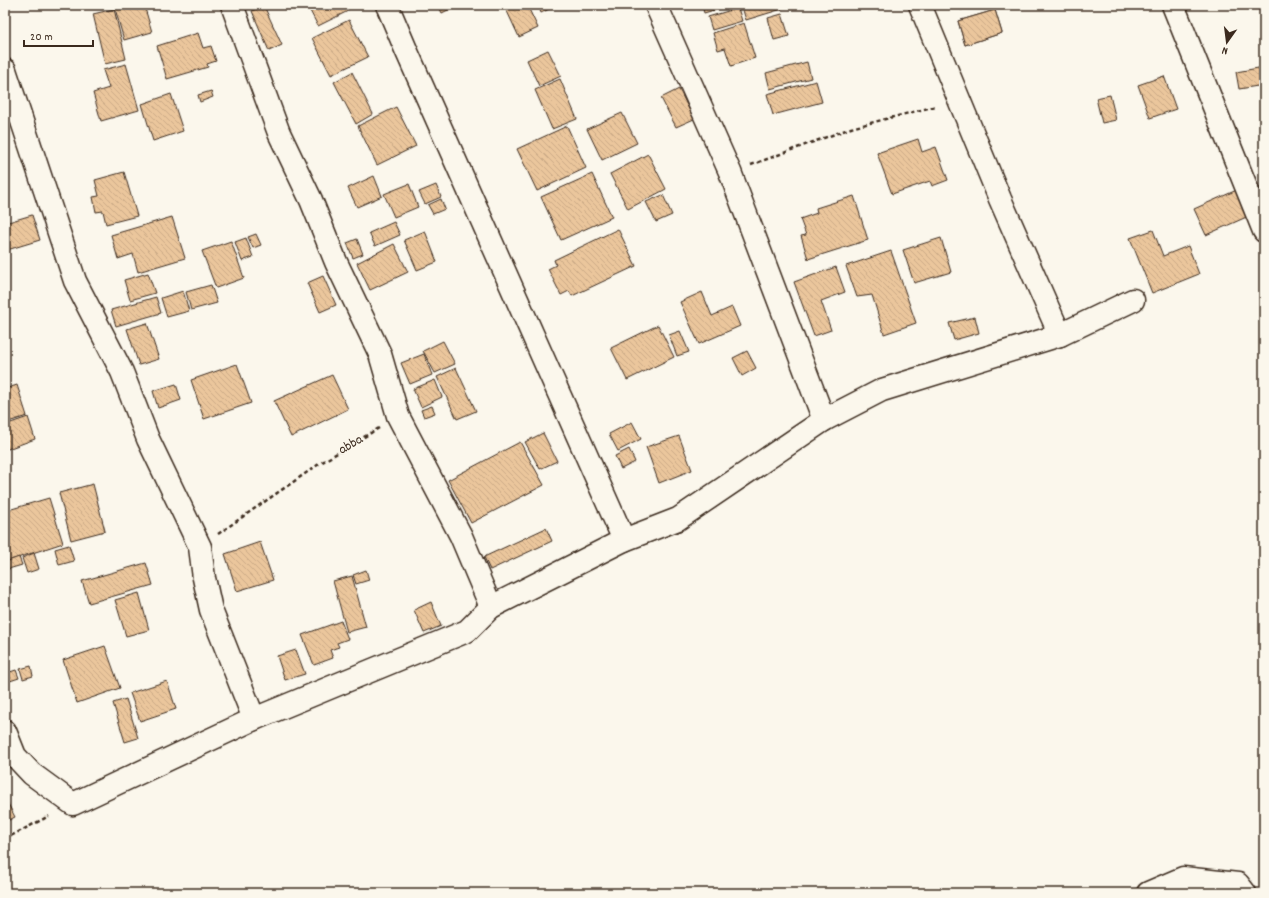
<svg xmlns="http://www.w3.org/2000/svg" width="1269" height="898" font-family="Dekko,sans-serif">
  <defs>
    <pattern id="building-back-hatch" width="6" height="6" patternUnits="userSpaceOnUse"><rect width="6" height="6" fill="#ebc69c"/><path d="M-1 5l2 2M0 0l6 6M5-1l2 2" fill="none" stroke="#caaa86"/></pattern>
  </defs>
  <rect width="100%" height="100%" fill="#fbf7ec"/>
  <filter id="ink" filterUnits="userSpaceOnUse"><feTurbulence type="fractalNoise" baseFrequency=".025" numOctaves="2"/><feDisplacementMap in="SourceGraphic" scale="8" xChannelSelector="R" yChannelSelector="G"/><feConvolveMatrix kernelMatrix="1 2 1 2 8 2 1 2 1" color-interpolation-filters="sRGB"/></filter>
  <g filter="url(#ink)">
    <g fill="url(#building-back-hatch)" stroke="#3b2a1e">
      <polygon points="114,5 144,5 152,32 124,40"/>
      <polygon points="307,5 345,5 348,11 318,26"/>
      <polygon points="438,5 458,5 442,13"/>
      <polygon points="515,5 527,5 538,28 519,37 506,9"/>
      <polygon points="538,5 550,5 551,8 541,13"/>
      <polygon points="702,5 731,5 704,13"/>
      <polygon points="748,5 781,5 782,9 746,20 742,7"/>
      <polygon points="959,5 982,5 961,10"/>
      <polygon points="264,6 282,45 269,51 252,11"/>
      <polygon points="738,8 742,21 712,30 708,17"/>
      <polygon points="114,9 126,59 105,64 93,14"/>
      <polygon points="995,10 1002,33 965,45 958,21"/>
      <polygon points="995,10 1002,33 965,45 958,21"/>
      <polygon points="782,14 789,36 774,40 768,18"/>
      <polygon points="349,20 368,57 331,75 312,38"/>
      <polygon points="744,23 755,58 731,66 725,48 718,50 713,33"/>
      <polygon points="198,33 203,48 211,46 216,61 207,64 208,67 167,79 157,46"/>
      <polygon points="548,50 561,76 539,86 527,60"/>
      <polygon points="807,62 811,78 770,89 766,73"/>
      <polygon points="126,64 139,110 101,121 93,93 109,88 103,70"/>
      <polygon points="1264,67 1264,85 1239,89 1236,72"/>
      <polygon points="352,72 373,114 356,124 334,82"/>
      <polygon points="1164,76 1176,109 1150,118 1138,85"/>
      <polygon points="560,79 577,119 552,129 535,90"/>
      <polygon points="816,81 822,102 773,115 767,94"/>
      <polygon points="679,89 694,119 676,127 661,98"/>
      <polygon points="211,91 213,97 200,102 198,95"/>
      <polygon points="171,94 183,131 153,141 142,104"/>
      <polygon points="1110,95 1116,120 1102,123 1096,98"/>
      <polygon points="396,107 416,146 377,165 358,126"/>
      <polygon points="622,113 637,143 602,160 587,129"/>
      <polygon points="567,126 586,168 537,191 517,149"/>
      <polygon points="918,139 922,152 936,147 948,180 932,186 930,181 892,194 877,153"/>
      <polygon points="648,154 666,189 628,209 610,174"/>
      <polygon points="124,172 137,216 106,224 103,211 96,212 93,197 99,196 95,180"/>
      <polygon points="592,174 612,217 561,240 541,197"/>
      <polygon points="374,176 382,196 357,207 348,188"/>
      <polygon points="409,184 418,207 394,217 384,194"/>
      <polygon points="436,185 441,197 425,204 419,192"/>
      <polygon points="1239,189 1251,215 1206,235 1194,209"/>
      <polygon points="663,195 672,215 656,222 646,202"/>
      <polygon points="854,196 868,240 808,259 801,236 806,235 800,219 817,213 816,208"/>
      <polygon points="441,199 445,209 433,214 428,205"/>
      <polygon points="32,215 40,240 7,250 5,243 5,223"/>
      <polygon points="172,217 185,258 138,272 133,254 118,259 111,235"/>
      <polygon points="394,222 400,235 375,246 369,233"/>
      <polygon points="618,229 636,266 572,296 569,291 561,295 548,269 556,265 554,260"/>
      <polygon points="1153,230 1163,256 1188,246 1199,274 1152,293 1130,238"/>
      <polygon points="425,231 437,262 417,270 404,240"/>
      <polygon points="256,234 261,245 253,248 248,237"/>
      <polygon points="246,238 253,257 242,261 235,242"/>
      <polygon points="941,238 951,272 914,283 903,250"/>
      <polygon points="357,239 363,254 353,258 347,243"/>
      <polygon points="231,241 244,278 216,288 202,251"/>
      <polygon points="394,244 408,272 370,290 357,263"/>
      <polygon points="891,251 916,323 884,334 872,295 857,297 846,266"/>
      <polygon points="836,267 845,292 821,301 831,330 814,336 794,282"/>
      <polygon points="148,273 155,293 130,300 124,280"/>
      <polygon points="323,276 336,305 320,312 307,283"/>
      <polygon points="211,285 217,303 191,310 186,292"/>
      <polygon points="183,291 189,311 167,317 161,298"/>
      <polygon points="702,292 712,316 732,307 740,326 699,344 680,302"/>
      <polygon points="156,297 161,313 116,326 111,310"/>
      <polygon points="975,317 979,333 954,340 949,323"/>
      <polygon points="147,323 159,359 139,365 127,329"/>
      <polygon points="658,325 674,357 627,380 611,348"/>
      <polygon points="680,331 689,352 677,356 669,335"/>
      <polygon points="443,341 455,364 435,373 423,351"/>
      <polygon points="747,351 756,368 742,376 733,358"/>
      <polygon points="424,354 432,375 410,384 401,363"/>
      <polygon points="237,364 251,403 204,419 191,380"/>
      <polygon points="456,368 476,411 457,419 437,377"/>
      <polygon points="332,375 348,409 291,437 274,401"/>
      <polygon points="435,380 442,397 421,407 413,389"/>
      <polygon points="176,384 181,400 158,408 153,391"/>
      <polygon points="17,385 27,416 5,423 5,389"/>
      <polygon points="432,406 435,413 424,417 421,410"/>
      <polygon points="28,417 35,439 5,450 5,425"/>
      <polygon points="632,422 641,439 618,451 609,434"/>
      <polygon points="543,433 557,461 540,469 525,442"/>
      <polygon points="679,436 692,470 659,483 646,447"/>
      <polygon points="520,442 544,485 471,523 448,480"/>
      <polygon points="629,449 635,462 621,469 615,456"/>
      <polygon points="93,484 105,531 71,540 59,493"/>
      <polygon points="49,498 63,543 5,562 5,511"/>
      <polygon points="546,528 552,541 490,570 484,557"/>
      <polygon points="260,542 273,580 237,591 225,554"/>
      <polygon points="69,545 74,561 59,565 55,549"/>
      <polygon points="34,553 39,569 27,573 22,558"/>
      <polygon points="19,557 22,565 5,570 5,562"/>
      <polygon points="146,563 153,585 89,603 82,581"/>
      <polygon points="366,570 369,580 356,584 353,575"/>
      <polygon points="352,576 366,627 347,632 333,581"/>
      <polygon points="139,593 149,630 126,636 115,600"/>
      <polygon points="431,602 441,626 424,633 414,610"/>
      <polygon points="341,621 348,639 337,643 339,647 330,650 333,658 314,665 302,635"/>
      <polygon points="105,646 120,688 77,703 63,660"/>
      <polygon points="296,650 305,674 285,680 277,656"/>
      <polygon points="31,666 33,676 23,679 20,669"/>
      <polygon points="16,670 19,678 10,681 7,673"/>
      <polygon points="167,681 176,709 140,721 130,693"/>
      <polygon points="126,699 138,738 125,742 113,703"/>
      <polygon points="5,798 15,817 5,822"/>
    </g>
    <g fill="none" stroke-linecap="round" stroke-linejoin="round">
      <g stroke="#3b2a1e" stroke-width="25">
        <g id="street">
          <polyline points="232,5 279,133 311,200 336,262 380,354 398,416 461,536 491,607"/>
          <polyline points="387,5 407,52 624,540"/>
          <polyline points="656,5 730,172 824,420"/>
          <polyline points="920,5 1000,199 1060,335"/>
          <polyline points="1173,5 1264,231"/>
          <polyline points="5,70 75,281 122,372 148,439 200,547 204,578 211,610 254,719"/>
          <polyline points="5,731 15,756 32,774 73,804 254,719 467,631 491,607 624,540 678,519 824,420 882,390 1060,335 1133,300"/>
          <polyline points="1148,893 1183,878 1238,884 1245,893"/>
        </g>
      </g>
      <g stroke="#3b2a1e" stroke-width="2.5" stroke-dasharray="4 3" stroke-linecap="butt">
        <polyline points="751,165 851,128 936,106"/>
        <polyline points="218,534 319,464 379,428"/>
        <polyline points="5,839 49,816"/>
      </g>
      <use href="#street" stroke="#fbf7ec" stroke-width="22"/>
    </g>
  </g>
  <g text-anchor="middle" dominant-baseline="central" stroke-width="3" stroke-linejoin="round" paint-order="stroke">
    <g font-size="14" fill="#3b2a1e" stroke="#fbf7ec">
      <text transform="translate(351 445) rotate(-30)">abba</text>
    </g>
  </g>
  <rect width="1269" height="898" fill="none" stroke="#fbf7ec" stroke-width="20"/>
  <rect x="10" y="10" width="1249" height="878" fill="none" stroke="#3b2a1e" stroke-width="1.5" filter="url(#ink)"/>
  <g transform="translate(1227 42) rotate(194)" stroke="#fbf7ec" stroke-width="3" paint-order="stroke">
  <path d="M0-3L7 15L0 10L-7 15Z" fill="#3b2a1e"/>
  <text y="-6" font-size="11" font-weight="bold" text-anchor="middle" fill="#3b2a1e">N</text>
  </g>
  <path d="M24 40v6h69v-6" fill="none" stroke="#3b2a1e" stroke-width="2"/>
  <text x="30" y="40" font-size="12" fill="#3b2a1e" stroke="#fbf7ec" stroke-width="3" paint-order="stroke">20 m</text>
</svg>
